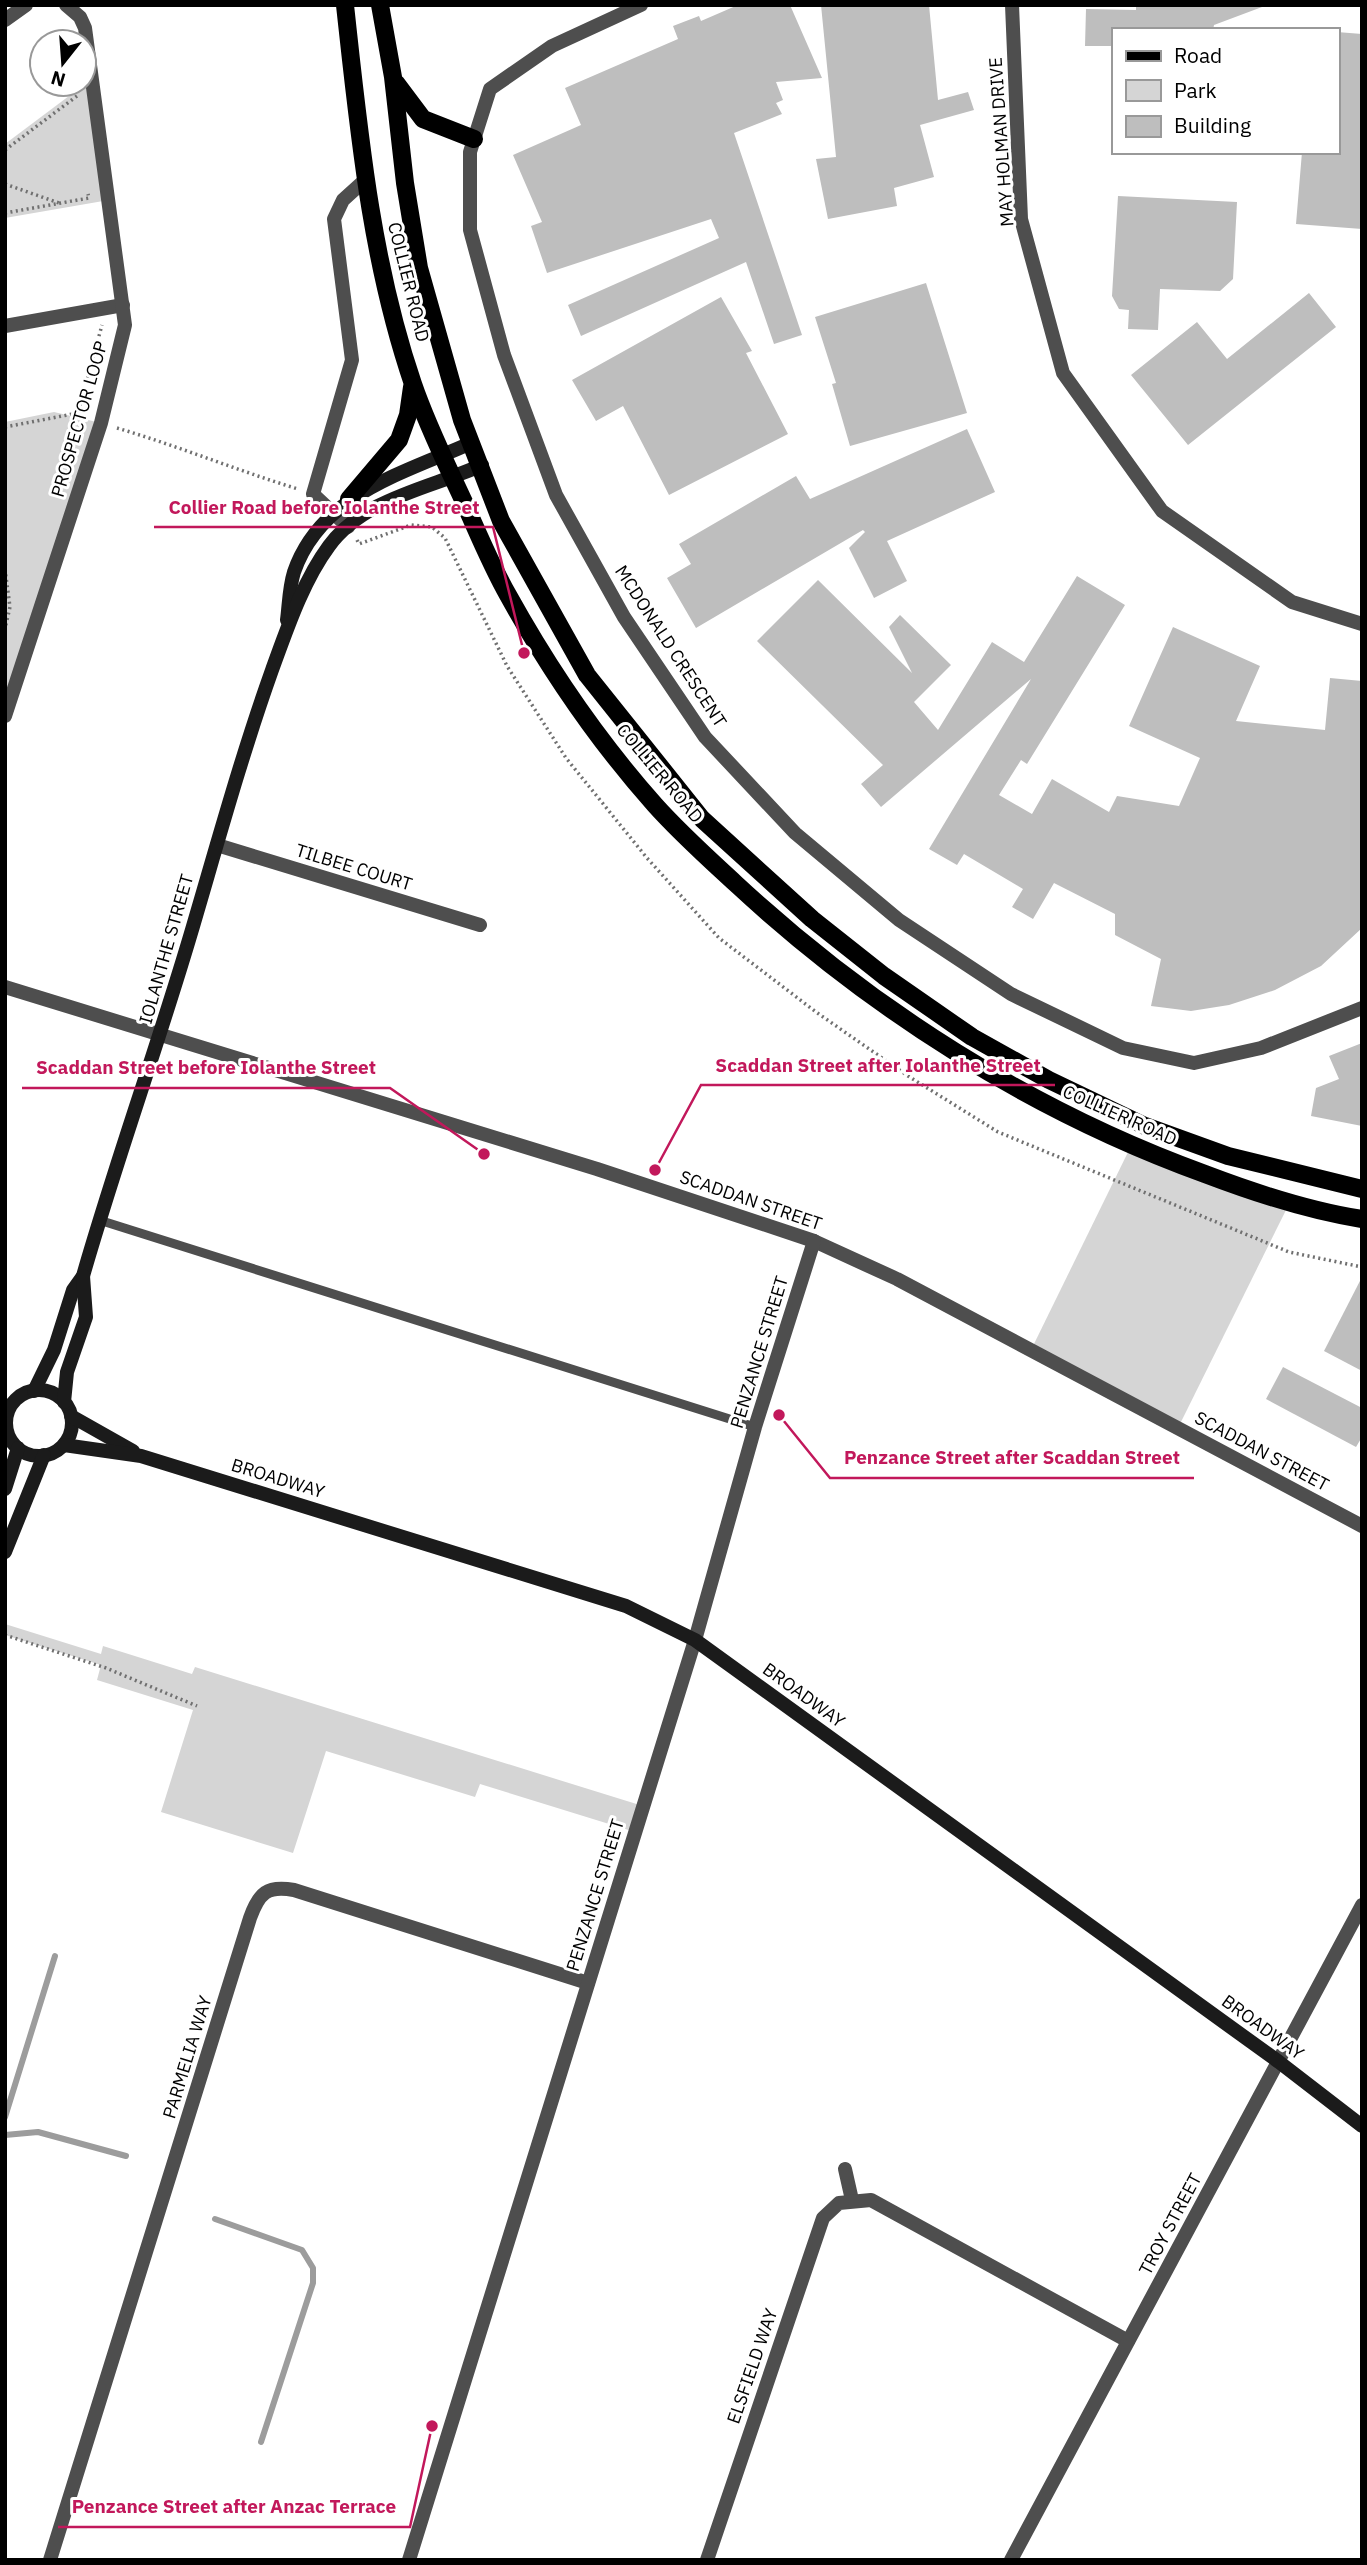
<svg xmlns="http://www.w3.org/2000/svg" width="1367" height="2565" font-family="'IBM Plex Sans',sans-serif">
  <rect width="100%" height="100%" fill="#fff"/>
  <g fill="#d5d5d5">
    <polygon points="93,78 109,200 5,218 5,144"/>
    <polygon points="54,412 101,423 5,716 5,422"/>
    <polygon points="1131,1146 1290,1202 1178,1428 1031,1350"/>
    <polygon points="5,1624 101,1654 103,1646 192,1674 195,1667 643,1806 635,1832 480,1784 475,1797 326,1751 293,1853 161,1812 193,1710 97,1680 101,1665 5,1635"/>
  </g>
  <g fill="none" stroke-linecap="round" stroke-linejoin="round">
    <g stroke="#9c9c9c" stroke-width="6">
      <polyline points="5,2117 55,1956"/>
      <polyline points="5,2135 38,2132 126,2156"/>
      <polyline points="215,2219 302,2250 313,2268 313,2283 261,2442"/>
    </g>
  </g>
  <g fill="#bebebe">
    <polygon points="738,5 790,5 822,78 776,82 783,100 776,103 782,114 734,133 802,335 774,344 746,262 581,336 568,305 719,238 711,219 547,273 531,226 542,222 513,155 581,125 565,88 678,39 673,26 699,16 701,21"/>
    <polygon points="821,5 929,5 938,100 968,92 974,110 920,125 934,177 894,188 897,206 828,219 816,159 836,157"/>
    <polygon points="1136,5 1261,5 1262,7 1214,25 1213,30 1113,30 1113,46 1085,46 1086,9 1136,10"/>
    <polygon points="1337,32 1362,34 1362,229 1296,224 1302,152 1337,152"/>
    <polygon points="1118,196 1237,202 1233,279 1220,291 1160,289 1158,330 1128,329 1129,310 1119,309 1112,296"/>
    <polygon points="926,283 967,413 850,446 832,384 836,383 815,317"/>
    <polygon points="1309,293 1336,327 1188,445 1131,375 1197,322 1227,359"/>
    <polygon points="721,297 752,351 746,353 788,434 669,495 623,406 596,421 572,380"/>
    <polygon points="967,429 995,492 887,541 907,581 874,598 849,548 865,532 863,530 696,628 667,578 691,564 679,544 796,476 810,499"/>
    <polygon points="1077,576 1125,605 1027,764 1021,760 999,795 1032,814 1052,779 1109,812 1117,796 1179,806 1200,758 1129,726 1173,627 1260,666 1236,721 1325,730 1330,678 1362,681 1362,928 1321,966 1275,990 1229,1005 1191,1011 1151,1006 1161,959 1115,935 1115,914 1054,883 1033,919 1012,907 1023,889 964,854 957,865 929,849 1031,679 881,807 861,784 883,765 757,641 818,580 912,673 889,627 900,615 951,665 914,702 938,730 992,642 1024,662"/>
    <polygon points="1362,1043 1362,1126 1311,1116 1316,1088 1339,1079 1329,1056"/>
    <polygon points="1362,1277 1362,1371 1324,1351"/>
    <polygon points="1283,1367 1362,1408 1362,1437 1356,1447 1266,1399"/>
  </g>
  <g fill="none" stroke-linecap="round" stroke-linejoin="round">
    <g stroke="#707070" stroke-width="3.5" stroke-dasharray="2 3.5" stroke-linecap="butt">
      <polyline points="5,150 77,96"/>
      <polyline points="5,184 59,203"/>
      <polyline points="5,213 89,198 88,194"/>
      <polyline points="5,427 78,413 102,325"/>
      <path d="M117,428C178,446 236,470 298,489"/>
      <polyline points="357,540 359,544 411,525 432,527 445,538 507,666 566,758 647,858 719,938 816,1012 908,1076 998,1132 1289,1252 1362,1267"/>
      <polyline points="5,569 10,607 5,629"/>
      <polyline points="5,1635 106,1668 197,1706"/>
    </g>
    <polyline stroke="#4e4e4e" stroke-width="9" points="99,1220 755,1427"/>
    <g stroke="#4e4e4e" stroke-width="14">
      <polyline points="641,5 552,46 490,89 470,152 470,230 504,355 556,495 624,617 705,737 795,833 899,920 1011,994 1123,1048 1194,1063 1261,1048 1362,1008"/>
      <polyline points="1012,5 1021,219 1063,373 1162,511 1292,602 1362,624"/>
      <polyline points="5,20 26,5"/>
      <polyline points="5,326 123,305"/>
      <polyline points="348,527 313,494 352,360 334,219 343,200 364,181"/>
      <polyline points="5,716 101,423 125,325 85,28 80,17 66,5"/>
      <polyline points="217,845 480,925"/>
      <polyline points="5,987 597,1169 814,1241 897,1279 1362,1526"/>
      <polyline points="845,2169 852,2200"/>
      <path d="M50,2560L250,1918C259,1893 267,1885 294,1890L588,1983"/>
      <polyline points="409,2560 695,1640 755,1427 814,1241"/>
      <polyline points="707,2560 823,2218 839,2203 871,2200 1128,2341"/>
      <polyline points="1011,2560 1362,1905"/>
    </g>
    <g stroke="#1b1b1b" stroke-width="14">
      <path d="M287,620C289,605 289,588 294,572C321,494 404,473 471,443"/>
      <circle cx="39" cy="1423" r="33"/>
      <path d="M34,1391L54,1350L73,1290L83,1276C116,1161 157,1048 191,933C217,845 241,757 272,670C287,629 303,581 329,546C364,498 431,488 482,465"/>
      <polyline points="64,1402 67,1372 86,1317 83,1276"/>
      <polyline points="71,1416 133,1451"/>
      <polyline points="64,1445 141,1456 626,1606 695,1640 1279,2062 1362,2126"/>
      <polyline points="5,1489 18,1448"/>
      <polyline points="5,1552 44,1455"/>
    </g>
    <g stroke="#000" stroke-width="18">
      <path d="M345,5C359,133 371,261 413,384C427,425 446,463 464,502C478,533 491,565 508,595C549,669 599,742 655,805C680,833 708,858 735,883C871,1009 1031,1111 1205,1174C1255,1193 1309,1211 1362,1219"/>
      <polyline points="380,5 393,77 405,183 419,268 462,420 501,521 587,675 702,819 812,919 884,976 972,1037 1049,1080 1145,1126 1228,1156 1362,1189"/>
      <polyline points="396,83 423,119 474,139"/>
      <polyline points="349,499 399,440 408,415 412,387"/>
    </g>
  </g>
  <g text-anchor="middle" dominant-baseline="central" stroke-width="6" stroke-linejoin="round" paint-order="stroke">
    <g font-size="18" fill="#000" stroke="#fff">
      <text transform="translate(1001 142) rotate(-94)">MAY HOLMAN DRIVE</text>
      <text transform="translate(409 282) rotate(76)">COLLIER ROAD</text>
      <text transform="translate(79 419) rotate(-74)">PROSPECTOR LOOP</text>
      <text transform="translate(671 646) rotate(57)">MCDONALD CRESCENT</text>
      <text transform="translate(660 773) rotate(50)">COLLIER ROAD</text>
      <text transform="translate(354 867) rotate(17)">TILBEE COURT</text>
      <text transform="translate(166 949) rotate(-74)">IOLANTHE STREET</text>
      <text transform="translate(1120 1115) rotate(24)">COLLIER ROAD</text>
      <text transform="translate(751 1200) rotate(19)">SCADDAN STREET</text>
      <text transform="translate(759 1352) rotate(-73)">PENZANCE STREET</text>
      <text transform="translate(1262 1451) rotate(28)">SCADDAN STREET</text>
      <text transform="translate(278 1478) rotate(17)">BROADWAY</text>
      <text transform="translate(804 1695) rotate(36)">BROADWAY</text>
      <text transform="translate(595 1895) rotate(-73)">PENZANCE STREET</text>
      <text transform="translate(1263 2027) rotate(36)">BROADWAY</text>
      <text transform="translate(187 2057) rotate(-73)">PARMELIA WAY</text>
      <text transform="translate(1170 2224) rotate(-62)">TROY STREET</text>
      <text transform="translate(752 2366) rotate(-71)">ELSFIELD WAY</text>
    </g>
  </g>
  <path fill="none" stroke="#c2185b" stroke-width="2.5" d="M524 653L493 527H154M655 1170L701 1085H1055M484 1154L390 1088H22M779 1415L830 1478H1194M432 2426L410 2527H58"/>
  <g fill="#c2185b" stroke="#fff" stroke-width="2.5">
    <circle cx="524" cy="653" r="7"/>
    <circle cx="655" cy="1170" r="7"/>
    <circle cx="484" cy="1154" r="7"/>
    <circle cx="779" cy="1415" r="7"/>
    <circle cx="432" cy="2426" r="7"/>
  </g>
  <g font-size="19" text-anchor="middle" font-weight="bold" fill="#c2185b" stroke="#fff" stroke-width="6" stroke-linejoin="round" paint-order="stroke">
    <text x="324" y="514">Collier Road before Iolanthe Street</text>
    <text x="878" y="1072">Scaddan Street after Iolanthe Street</text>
    <text x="206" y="1074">Scaddan Street before Iolanthe Street</text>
    <text x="1012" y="1464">Penzance Street after Scaddan Street</text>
    <text x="234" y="2513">Penzance Street after Anzac Terrace</text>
  </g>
  <rect width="1367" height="2565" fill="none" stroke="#000000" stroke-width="14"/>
  <rect x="1112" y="28" width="228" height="126" fill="#ffffff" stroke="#999999" stroke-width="2"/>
  <rect x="1126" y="51" width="35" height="10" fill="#000000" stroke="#999999" stroke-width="2"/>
  <text x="1174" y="63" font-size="21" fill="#000000">Road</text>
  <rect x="1126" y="80" width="35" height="21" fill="#d5d5d5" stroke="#999999" stroke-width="2"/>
  <text x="1174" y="98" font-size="21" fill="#000000">Park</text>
  <rect x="1126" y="116" width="35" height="21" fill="#bebebe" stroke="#999999" stroke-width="2"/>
  <text x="1174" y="133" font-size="21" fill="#000000">Building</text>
  <g transform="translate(63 63) rotate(197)"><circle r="33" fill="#ffffff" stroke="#999999" stroke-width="2"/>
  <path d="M0-5L12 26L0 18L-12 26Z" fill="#000000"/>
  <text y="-10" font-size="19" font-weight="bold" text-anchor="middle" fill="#000000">N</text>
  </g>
</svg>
